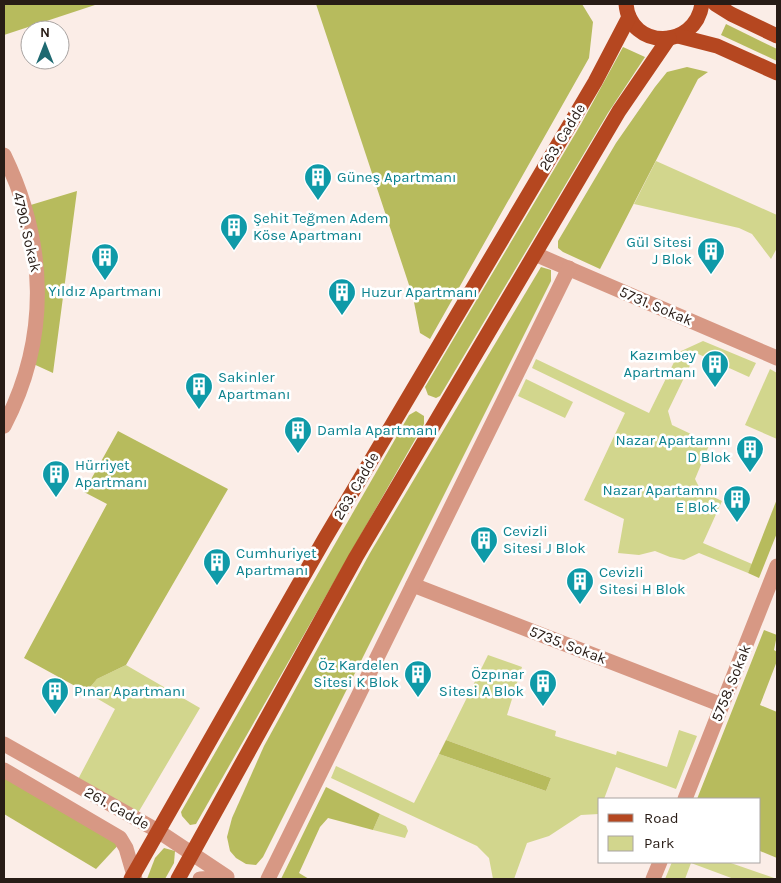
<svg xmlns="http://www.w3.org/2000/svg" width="781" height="883" font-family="Karla,sans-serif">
  <rect width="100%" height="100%" fill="#fbede7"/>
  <g fill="#d2d68d">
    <polygon points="656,161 777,215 777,248 771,259 752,234 739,228 634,204"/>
    <polygon points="703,341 756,363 749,377 696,353 668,411 672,425 710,443 695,479 701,491 722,501 703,543 752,564 748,573 699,553 684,560 670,557 655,551 639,555 618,553 624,519 584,500 625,413 532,368 536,359 649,413 679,352"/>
    <polygon points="770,369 777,373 777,439 745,425"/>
    <polygon points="526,379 573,402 565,418 518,396"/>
    <polygon points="488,655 522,667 507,715 556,731 555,736 616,755 617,751 667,767 679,730 697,736 676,789 616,767 604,799 600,799 599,814 581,815 549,836 527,843 514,879 493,879 489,858 477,846 331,778 336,766 414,803 439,754 546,791 551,778 446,740"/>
    <polygon points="126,665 200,708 135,818 75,785 115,709 86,692 97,679"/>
    <polygon points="380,814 406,826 408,831 405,838 373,830"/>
    <polygon points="672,862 728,862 777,879 734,879 691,863 685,879 665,879"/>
  </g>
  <g fill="#b7bb5d">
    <polygon points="4,4 98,4 4,35"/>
    <polygon points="316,4 582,4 593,22 589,58 430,339 420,333 413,297"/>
    <polygon points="726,24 777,49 777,61 721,35"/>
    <polygon points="623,47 645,57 608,113 440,396 436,398 428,395 425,387 581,124"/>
    <polygon points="687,67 708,72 698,79 600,269 563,252 558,248 558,241 616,143 655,87 667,72"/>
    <polygon points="77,191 53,373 29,362 35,332 24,207"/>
    <polygon points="541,267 551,270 551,281 263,857 256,865 246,864 236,858 230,851 227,837 232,818 264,746 370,553"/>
    <polygon points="416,411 424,416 424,424 196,824 190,825 182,816 181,812 409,415"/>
    <polygon points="118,431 228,489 126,665 97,679 86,692 24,658 107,504 84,492"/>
    <polygon points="777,499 777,533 759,578 748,573"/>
    <polygon points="764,630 777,635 774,650 777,652 777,661 760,705 777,712 777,858 760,851 760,799 697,799"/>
    <polygon points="446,740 551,778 546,791 439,754"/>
    <polygon points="4,770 122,841 96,869 4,814"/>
    <polygon points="326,787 380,814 373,830 328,818 320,827 299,873 309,879 281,879"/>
    <polygon points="164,848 175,851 174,863 165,879 147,879 155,858"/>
  </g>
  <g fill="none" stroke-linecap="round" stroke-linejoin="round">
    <g stroke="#d79884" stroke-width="15">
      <path d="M4,155C47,244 50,338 4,426"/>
      <polyline points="535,254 777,358"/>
      <polyline points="413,585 722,705"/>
      <polyline points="4,744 158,831 227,877 200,879"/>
      <polyline points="4,770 120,838 126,848 135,879"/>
      <polyline points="685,799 777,566"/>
      <polyline points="268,879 569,268"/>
      <polyline points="653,879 660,862"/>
    </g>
    <g stroke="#b54720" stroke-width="15">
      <path d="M626,4C630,50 695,50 702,4"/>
      <polyline points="715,4 731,14 777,36"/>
      <polyline points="678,36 717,46 777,73"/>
      <polyline points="131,879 324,540 595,82 629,17"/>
      <polyline points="178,879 356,557 619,111 669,38"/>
    </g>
  </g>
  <defs>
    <g id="building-pin" transform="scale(1.4375)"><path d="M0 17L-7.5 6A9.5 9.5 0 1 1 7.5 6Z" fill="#0f9aa8" stroke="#fff"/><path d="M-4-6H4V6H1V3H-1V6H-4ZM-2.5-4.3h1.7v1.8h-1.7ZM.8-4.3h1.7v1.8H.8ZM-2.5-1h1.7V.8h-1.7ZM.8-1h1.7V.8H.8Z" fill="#fff"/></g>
  </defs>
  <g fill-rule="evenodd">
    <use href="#building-pin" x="318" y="177"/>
    <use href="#building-pin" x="234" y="227"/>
    <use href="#building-pin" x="711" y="251"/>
    <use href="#building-pin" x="105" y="257"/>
    <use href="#building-pin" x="342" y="292"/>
    <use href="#building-pin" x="715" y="364"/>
    <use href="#building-pin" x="199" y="386"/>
    <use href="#building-pin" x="298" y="430"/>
    <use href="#building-pin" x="750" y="449"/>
    <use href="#building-pin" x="56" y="474"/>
    <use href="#building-pin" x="737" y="499"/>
    <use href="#building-pin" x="484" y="540"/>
    <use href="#building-pin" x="217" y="562"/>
    <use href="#building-pin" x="580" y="581"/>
    <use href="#building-pin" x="418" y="674"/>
    <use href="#building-pin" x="543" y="683"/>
    <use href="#building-pin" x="55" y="691"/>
  </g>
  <g text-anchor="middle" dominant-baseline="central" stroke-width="5" stroke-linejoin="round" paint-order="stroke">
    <g font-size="15" fill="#281c16" stroke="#fff">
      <text transform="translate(562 137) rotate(-59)">263. Cadde</text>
      <text transform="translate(27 232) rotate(77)">4790. Sokak</text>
      <text transform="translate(656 306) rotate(23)">5731. Sokak</text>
      <text transform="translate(356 486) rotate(-60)">263. Cadde</text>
      <text transform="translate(568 645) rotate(21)">5735. Sokak</text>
      <text transform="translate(731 683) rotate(-68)">5758. Sokak</text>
      <text transform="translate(117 808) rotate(29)">261. Cadde</text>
    </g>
    <g font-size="15" fill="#0d838f" stroke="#fff" text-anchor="start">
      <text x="337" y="177">Güneş Apartmanı</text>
      <text x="253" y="218">Şehit Teğmen Adem<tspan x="253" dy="17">Köse Apartmanı</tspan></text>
      <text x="692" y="242" text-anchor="end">Gül Sitesi<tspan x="692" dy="17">J Blok</tspan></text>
      <text x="105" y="291" text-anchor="middle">Yıldız Apartmanı</text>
      <text x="361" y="292">Huzur Apartmanı</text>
      <text x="696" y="355" text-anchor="end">Kazımbey<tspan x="696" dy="17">Apartmanı</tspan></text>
      <text x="218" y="377">Sakinler<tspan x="218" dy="17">Apartmanı</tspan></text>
      <text x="317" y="430">Damla Apartmanı</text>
      <text x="731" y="440" text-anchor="end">Nazar Apartamnı<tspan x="731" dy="17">D Blok</tspan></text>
      <text x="75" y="465">Hürriyet<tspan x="75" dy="17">Apartmanı</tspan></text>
      <text x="718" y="490" text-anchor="end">Nazar Apartamnı<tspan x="718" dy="17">E Blok</tspan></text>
      <text x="503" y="531">Cevizli<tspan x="503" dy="17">Sitesi J Blok</tspan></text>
      <text x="236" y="553">Cumhuriyet<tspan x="236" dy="17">Apartmanı</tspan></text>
      <text x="599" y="572">Cevizli<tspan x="599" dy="17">Sitesi H Blok</tspan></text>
      <text x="399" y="665" text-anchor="end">Öz Kardelen<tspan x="399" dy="17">Sitesi K Blok</tspan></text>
      <text x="524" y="674" text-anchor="end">Özpınar<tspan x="524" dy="17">Sitesi A Blok</tspan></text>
      <text x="74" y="691">Pınar Apartmanı</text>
    </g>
  </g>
  <rect width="781" height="883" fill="none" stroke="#281c16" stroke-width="10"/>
  <rect x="598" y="798" width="162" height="65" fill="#ffffff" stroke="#a9a4a2"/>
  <rect x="608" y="814" width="25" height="8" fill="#b54720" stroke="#a9a4a2"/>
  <text x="644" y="823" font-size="15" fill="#281c16">Road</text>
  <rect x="608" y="836" width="25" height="15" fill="#d2d68d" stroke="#a9a4a2"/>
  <text x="644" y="848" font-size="15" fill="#281c16">Park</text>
  <g transform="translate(45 45)"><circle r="24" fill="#ffffff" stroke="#a9a4a2"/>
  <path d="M0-4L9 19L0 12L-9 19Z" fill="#1e6971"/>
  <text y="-8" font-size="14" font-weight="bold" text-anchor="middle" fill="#281c16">N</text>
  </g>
</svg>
